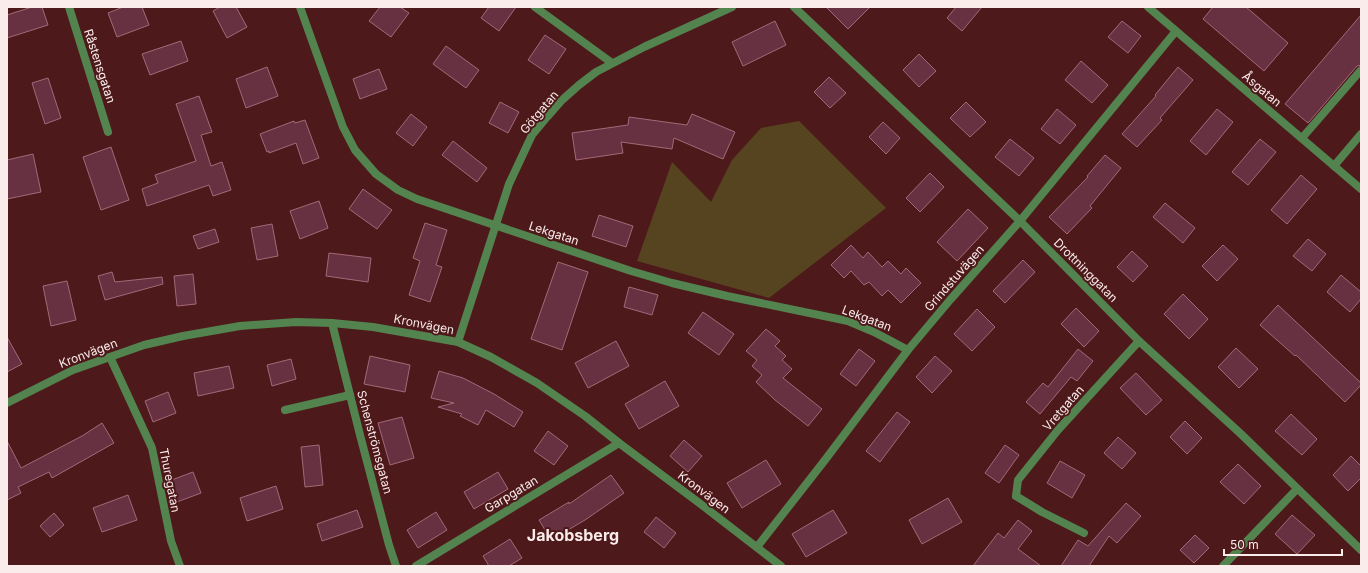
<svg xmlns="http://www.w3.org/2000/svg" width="1368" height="573" font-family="Inter,sans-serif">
  <rect width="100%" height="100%" fill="#4e191a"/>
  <polygon fill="#564421" points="799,121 886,208 769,298 637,261 672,162 711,202 732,160 761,128"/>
  <g fill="#673141" stroke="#a56879">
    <polygon points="32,7 42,7 48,25 7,38 7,15"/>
    <polygon points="123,7 142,7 149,25 117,37 108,13"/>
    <polygon points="220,7 236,7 247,27 227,38 213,11"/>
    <polygon points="380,7 400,7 409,13 391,37 369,21"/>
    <polygon points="489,7 516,7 499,31 481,18"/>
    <polygon points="826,7 870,7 848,29"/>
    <polygon points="956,7 982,7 962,31 947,18"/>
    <polygon points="1213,7 1246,7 1288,43 1264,71 1203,19"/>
    <polygon points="1361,15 1361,65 1357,66 1308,123 1285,104"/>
    <polygon points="775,21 786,45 743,66 732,42"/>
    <polygon points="1122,21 1141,36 1128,53 1108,37"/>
    <polygon points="545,35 566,49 549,74 528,60"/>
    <polygon points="181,41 188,61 150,75 142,54"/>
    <polygon points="446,46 479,70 466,88 433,64"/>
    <polygon points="919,54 936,71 919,87 903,70"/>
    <polygon points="1081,61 1108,85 1092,103 1065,80"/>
    <polygon points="267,67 278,96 246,108 236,79"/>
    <polygon points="1178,67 1193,80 1160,118 1162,120 1137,147 1122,134 1156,96 1155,95"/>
    <polygon points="379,69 387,89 360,99 353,79"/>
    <polygon points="829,77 846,93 830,108 814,92"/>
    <polygon points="48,78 61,118 45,124 32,83"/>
    <polygon points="199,96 212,132 201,135 211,166 222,162 231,190 213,196 209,185 147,206 142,189 158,183 155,175 196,161 176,104"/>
    <polygon points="500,102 519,112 508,133 489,123"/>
    <polygon points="966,102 986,122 970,137 950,118"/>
    <polygon points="1057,109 1076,125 1060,144 1041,129"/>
    <polygon points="1217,109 1233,122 1206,155 1190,141"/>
    <polygon points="411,114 427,127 413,146 396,133"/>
    <polygon points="692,114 735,132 723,159 674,138 672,149 621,142 623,153 576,160 572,133 628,125 629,117 687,125"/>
    <polygon points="305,120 319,158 303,164 296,143 269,153 269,151 267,152 260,134 294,121 295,123"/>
    <polygon points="883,122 900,138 886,154 869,137"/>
    <polygon points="1010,139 1034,158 1019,176 995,157"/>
    <polygon points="1260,139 1276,152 1248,185 1232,172"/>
    <polygon points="453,141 487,168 477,182 442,155"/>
    <polygon points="111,147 129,200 101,210 83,157"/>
    <polygon points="33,154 41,192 7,199 7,160"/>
    <polygon points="1105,155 1121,168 1090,206 1092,208 1067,234 1049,217 1088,177 1087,176"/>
    <polygon points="930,173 944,187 920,212 906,198"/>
    <polygon points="1301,175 1317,189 1287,224 1271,210"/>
    <polygon points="363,189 392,210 377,229 349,209"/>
    <polygon points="319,201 328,228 300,239 290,211"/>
    <polygon points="1165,203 1195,228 1183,243 1153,217"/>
    <polygon points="968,209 988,228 957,261 937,242"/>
    <polygon points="599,215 633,226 626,247 592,236"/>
    <polygon points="425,223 447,230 436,265 442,267 430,302 409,295 420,261 413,258"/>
    <polygon points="272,224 278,256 257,260 251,228"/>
    <polygon points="215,229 219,242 198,249 193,236"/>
    <polygon points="1308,239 1326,254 1312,271 1293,256"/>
    <polygon points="851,245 863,258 868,252 882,267 888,261 901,274 906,268 921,283 901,303 888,290 882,296 869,282 864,285 851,271 844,278 831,265"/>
    <polygon points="1223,245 1238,259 1217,281 1202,266"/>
    <polygon points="1132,251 1148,266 1133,282 1117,267"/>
    <polygon points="329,253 371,258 368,282 326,276"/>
    <polygon points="1023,260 1035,272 1005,303 993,291"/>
    <polygon points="558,262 588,272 562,350 531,339"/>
    <polygon points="112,272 115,282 162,277 163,284 105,300 98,276"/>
    <polygon points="193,274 196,304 177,306 174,276"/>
    <polygon points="1341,275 1361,292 1361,299 1350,312 1327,292"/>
    <polygon points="67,281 76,320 51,326 43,286"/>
    <polygon points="629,287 658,295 652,315 624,307"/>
    <polygon points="1183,294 1208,319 1189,339 1164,314"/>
    <polygon points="1278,305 1361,383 1361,385 1345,402 1296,355 1295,356 1260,325"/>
    <polygon points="1076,308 1099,331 1084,347 1061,324"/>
    <polygon points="977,309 995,327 972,351 954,334"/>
    <polygon points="703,312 734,334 719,355 688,333"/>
    <polygon points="766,329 780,341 775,346 786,356 782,360 792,369 783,378 822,409 808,426 775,400 756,382 762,375 752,366 757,360 746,351"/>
    <polygon points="7,337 22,364 7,372"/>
    <polygon points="616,341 629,366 588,388 575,363"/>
    <polygon points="1236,348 1258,369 1239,388 1218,367"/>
    <polygon points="859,349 875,361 856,386 840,374"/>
    <polygon points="1078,349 1093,361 1077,381 1071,377 1040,414 1026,402 1043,383 1048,387"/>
    <polygon points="370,356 410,365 405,392 364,384"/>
    <polygon points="935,356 952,371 932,393 916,377"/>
    <polygon points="291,359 296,379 272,386 267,365"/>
    <polygon points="229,366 234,388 198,396 194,373"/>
    <polygon points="439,371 463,378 494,394 523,412 514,427 486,410 478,425 460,416 462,414 438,407 454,403 431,398"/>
    <polygon points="1136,373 1162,400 1146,415 1120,388"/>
    <polygon points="665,381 679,406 639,429 625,404"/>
    <polygon points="168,392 176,413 153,422 145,401"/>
    <polygon points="897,412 910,422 880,462 866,451"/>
    <polygon points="1291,414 1317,439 1302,455 1275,431"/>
    <polygon points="402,417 414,458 390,465 378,423"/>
    <polygon points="1185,421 1202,438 1187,454 1170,437"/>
    <polygon points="102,423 114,443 52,478 49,472 18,487 21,493 7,500 7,441 21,468 82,436"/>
    <polygon points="548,431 568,446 554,465 534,451"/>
    <polygon points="1118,437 1136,453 1122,469 1104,453"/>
    <polygon points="684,440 702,456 688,472 670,456"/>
    <polygon points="319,445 323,485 305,487 301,447"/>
    <polygon points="1005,445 1019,455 999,483 985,473"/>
    <polygon points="1351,456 1361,466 1361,478 1348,491 1333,475"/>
    <polygon points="766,460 781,484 742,508 727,483"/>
    <polygon points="1060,461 1085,475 1072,498 1047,483"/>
    <polygon points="1238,464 1261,486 1244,504 1220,482"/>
    <polygon points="193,472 201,493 177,502 169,481"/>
    <polygon points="498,472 508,489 474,509 464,492"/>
    <polygon points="611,475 624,493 585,520 551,540 539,520 569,502 569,504"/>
    <polygon points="276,486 283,509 247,521 240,498"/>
    <polygon points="128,495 137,520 102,532 93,508"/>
    <polygon points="948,498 962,522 922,544 909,520"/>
    <polygon points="1126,503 1141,516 1117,543 1109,536 1089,566 1061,566 1078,540 1088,546"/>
    <polygon points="357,510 363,527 322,541 317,524"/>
    <polygon points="833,510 847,533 806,557 792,534"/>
    <polygon points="436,512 447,530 418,548 407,530"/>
    <polygon points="54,513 64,525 50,537 40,526"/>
    <polygon points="1292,515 1315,535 1297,554 1275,534"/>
    <polygon points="656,517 676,533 664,548 644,532"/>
    <polygon points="1018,520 1032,531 1018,549 1041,566 973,566 998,533 1004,538"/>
    <polygon points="1195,535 1209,548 1194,563 1180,550"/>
    <polygon points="510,539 522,558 509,566 489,566 483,556"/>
  </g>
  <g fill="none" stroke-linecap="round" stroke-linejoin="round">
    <g stroke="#53834f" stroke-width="8">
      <polyline points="1302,138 1361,70"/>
      <polyline points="1334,166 1361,134"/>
      <polyline points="285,410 350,395"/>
      <polyline points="1016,496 1042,512 1084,533"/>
    </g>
    <g stroke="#53834f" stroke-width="8">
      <polyline points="69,7 108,132"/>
      <polyline points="300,7 343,127 355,150 376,174 398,190 417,199 631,271 672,283 727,296 848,321 874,332 908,350"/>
      <polyline points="535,7 612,63"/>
      <polyline points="794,7 1020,221 1139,341 1241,434 1361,550"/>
      <polyline points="1148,7 1361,189"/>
      <polyline points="332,323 360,435 389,545 396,566"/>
      <polyline points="458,342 509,184 532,135 547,117 561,101 579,85 596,72 644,47 732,7"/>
      <polyline points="110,357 152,448 171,541 180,566"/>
      <polyline points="7,403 73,370 144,345 183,336 240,326 296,322 332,323 373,327 458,342 491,357 537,383 585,416 619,443 698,502 781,566"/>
      <polyline points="1016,496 1018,480 1058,430 1139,341"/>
      <polyline points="757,547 825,460 908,350 950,300 1020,221 1176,31"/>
      <polyline points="416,566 619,443"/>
      <polyline points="1223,566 1297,489"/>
    </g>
  </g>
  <g text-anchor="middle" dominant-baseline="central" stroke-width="4" stroke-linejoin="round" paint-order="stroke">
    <g font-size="12" fill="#faeceb" stroke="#4e191a">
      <text transform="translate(100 66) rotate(72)">Råstensgatan</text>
      <text transform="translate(1262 89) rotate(40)">Åsgatan</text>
      <text transform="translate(539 112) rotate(-50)">Götgatan</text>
      <text transform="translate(554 233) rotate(18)">Lekgatan</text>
      <text transform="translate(1086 270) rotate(45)">Drottninggatan</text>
      <text transform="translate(954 278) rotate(-49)">Grindstuvägen</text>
      <text transform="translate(867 318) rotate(21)">Lekgatan</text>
      <text transform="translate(424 324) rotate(11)">Kronvägen</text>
      <text transform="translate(88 353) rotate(-21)">Kronvägen</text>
      <text transform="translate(1063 408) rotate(-49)">Vretgatan</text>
      <text transform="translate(375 442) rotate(75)">Schenströmsgatan</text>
      <text transform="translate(170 480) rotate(79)">Thuregatan</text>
      <text transform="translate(704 492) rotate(37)">Kronvägen</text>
      <text transform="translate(511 494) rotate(-31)">Garpgatan</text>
    </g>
    <g font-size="16" font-weight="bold" fill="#faeceb" stroke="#4e191a">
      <text x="573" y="535">Jakobsberg</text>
    </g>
  </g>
  <rect width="1368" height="573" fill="none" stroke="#faeceb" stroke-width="16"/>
  <path d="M1224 549v6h118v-6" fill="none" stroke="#faeceb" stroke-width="2"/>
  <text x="1230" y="549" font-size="12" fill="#faeceb" stroke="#4e191a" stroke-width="3" paint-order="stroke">50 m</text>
</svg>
